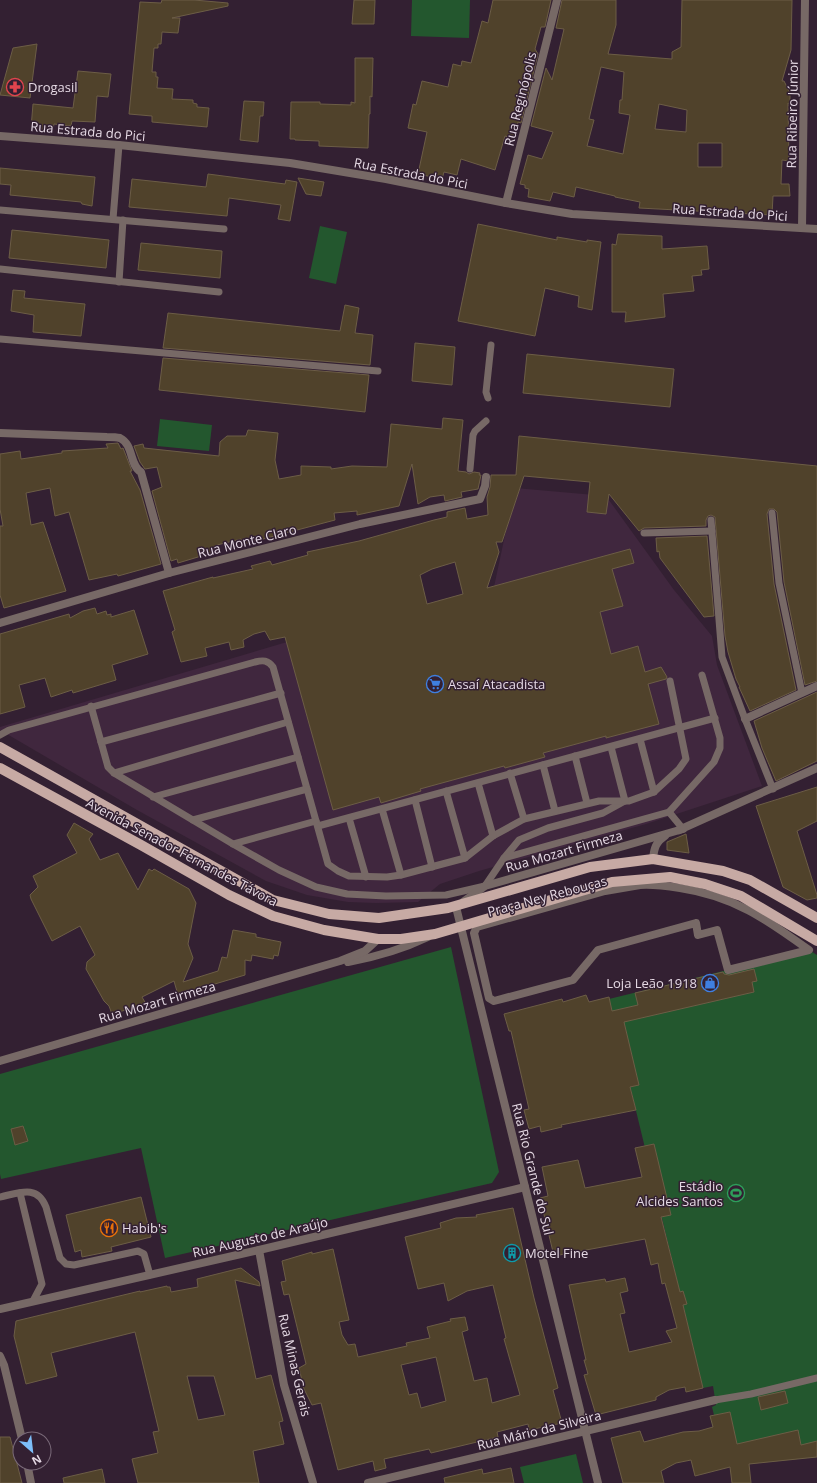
<svg xmlns="http://www.w3.org/2000/svg" width="817" height="1483" font-family="'Open Sans',sans-serif">
  <rect width="100%" height="100%" fill="#332032"/>
  <polygon fill="#40273e" points="515,488 606,496 674,590 712,636 717,665 762,786 646,824 479,871 440,884 418,902 376,903 348,902 307,895 266,881 137,810 0,730 0,727 287,642 494,587"/>
  <g fill="#23572e">
    <polygon points="412,0 470,0 469,38 411,36"/>
    <polygon points="320,226 347,232 336,284 309,278"/>
    <polygon points="160,419 212,425 209,451 157,446"/>
    <polygon points="451,947 499,1172 492,1183 165,1258 141,1148 1,1179 0,1174 0,1074"/>
    <polygon points="809,950 817,955 817,1457 722,1466 710,1416 714,1415 712,1407 716,1405 713,1386 703,1388 609,999"/>
    <polygon points="576,1454 583,1483 524,1483 520,1467"/>
  </g>
  <g fill="#50422b" stroke="#6c5d46" fill-rule="evenodd">
    <polygon points="162,0 194,0 228,3 228,6 172,18 180,18 178,33 162,32 161,44 158,44 158,48 154,48 152,72 156,72 156,77 158,77 157,88 173,89 172,99 193,100 193,103 197,104 197,107 209,108 207,127 152,122 152,116 129,114 140,2 161,3"/>
    <polygon points="354,0 375,0 374,24 352,24"/>
    <polygon points="493,0 551,0 545,27 541,27 535,49 538,54 521,123 518,122 514,139 505,136 495,170 461,159 457,175 444,172 442,179 418,174 427,132 408,128 413,104 416,105 422,81 448,87 453,64 461,66 462,61 471,63 482,21 488,23"/>
    <path d="M562,0H616V25L608,54L672,59V52L681,47L682,0H792L791,50L782,81H784L790,93V104L788,103L789,161L782,160L781,184H789L790,196H773L772,215L639,208L640,202L615,197V196L576,187L574,197L553,192L550,201L528,197L529,189L525,188V185L520,184L528,155L542,159L553,132L531,126L546,68L552,80L564,29L556,28ZM601,67L624,72L622,100H620L619,113L630,115L623,154L587,146L594,120L589,119ZM659,104L687,110L686,132L655,129ZM698,143H722V167H698Z"/>
    <polygon points="37,44 30,98 0,95 13,48"/>
    <polygon points="355,58 373,58 372,97 370,96 370,114 369,114 368,148 319,146 319,141 295,140 295,139 290,139 291,102 320,102 320,104 351,105 351,102 355,103"/>
    <polygon points="78,71 111,74 108,97 97,96 95,122 72,121 71,126 54,124 53,130 31,128 33,104 73,108"/>
    <polygon points="244,101 264,102 263,116 260,116 258,142 240,140"/>
    <polygon points="0,168 95,177 92,206 82,204 81,202 10,195 11,185 0,184"/>
    <polygon points="208,174 285,184 286,180 297,182 290,221 278,219 281,205 229,198 227,216 129,207 132,179 206,187"/>
    <polygon points="298,178 324,182 321,196 306,194"/>
    <polygon points="478,224 557,240 557,237 587,242 587,240 601,242 592,310 578,307 579,296 545,288 535,336 458,321"/>
    <polygon points="12,230 109,240 106,268 9,258"/>
    <polygon points="618,234 662,236 662,249 707,246 709,269 701,270 702,275 692,276 694,291 663,294 665,317 625,322 626,312 612,312 612,244 616,245"/>
    <polygon points="141,243 222,251 220,278 138,270"/>
    <polygon points="13,290 25,291 24,298 85,304 81,336 33,332 34,315 11,311"/>
    <polygon points="345,305 359,308 355,333 373,335 370,365 163,348 168,313 340,331"/>
    <polygon points="415,343 455,347 452,385 412,381"/>
    <polygon points="527,354 674,369 670,407 523,393"/>
    <polygon points="163,358 369,375 365,412 159,390"/>
    <polygon points="443,418 463,420 458,471 466,472 469,474 474,472 480,473 479,475 481,475 478,489 461,492 462,497 445,501 444,495 430,497 418,504 412,464 399,506 357,515 357,511 334,513 335,520 244,544 241,539 217,545 218,551 178,563 177,559 171,561 152,491 162,487 157,467 145,469 140,462 134,446 143,444 144,448 219,456 220,442 227,436 246,436 248,430 278,433 275,460 279,479 301,475 301,466 331,467 331,469 352,466 387,467 391,424 442,429"/>
    <path d="M519,436L817,466V681L805,685L784,582L777,512L774,509H769L767,514L774,584L796,690L750,711L739,687H740L736,679L728,652L725,636L715,517L711,515L708,516L706,520V526L644,528L639,531L609,494L606,514L587,512L590,482L524,476L502,542H496L499,552L487,588L630,549L634,563L612,569L623,606L600,612L611,654L638,646L645,672L661,667L667,677L666,679L648,684L659,724L606,738V736L543,753L545,757L505,768L504,766L420,789L421,791L381,803L379,797L333,810L285,637L270,640L265,631L254,634L243,640L244,647L231,650L229,642L205,648L207,656L181,662L172,632L175,630L163,591L213,577V578L253,569L251,566L270,561L272,565L308,555L307,552L359,541L434,520L447,517V512L465,508L467,519L488,515L487,497L490,487L491,475H516ZM455,562L463,594L427,604L420,575L432,569Z"/>
    <polygon points="118,443 121,449 123,448 132,471 130,471 140,490 161,564 118,576 117,574 89,580 69,512 55,516 50,488 26,493 31,525 43,522 66,591 4,608 0,595 0,526 3,526 0,509 0,454 20,451 21,459 62,453 62,451 108,448 106,444"/>
    <polygon points="707,536 714,616 704,617 660,558 659,551 657,552 656,538"/>
    <polygon points="95,608 97,614 106,611 107,615 111,614 111,617 134,610 148,654 112,665 116,680 73,693 72,690 51,697 45,678 19,685 25,707 0,714 0,634 69,614 70,618 83,611"/>
    <polygon points="817,692 817,761 776,781 762,748 754,721"/>
    <polygon points="817,787 817,821 797,831 817,895 817,898 807,900 783,887 756,806"/>
    <polygon points="74,823 93,834 89,839 100,860 118,853 138,890 149,869 152,871 154,869 189,889 196,903 188,944 193,958 183,982 218,971 222,957 227,958 233,930 256,934 256,937 281,942 278,956 274,955 273,959 252,955 251,961 245,960 245,975 178,995 174,981 142,997 146,1004 112,1014 109,1006 104,1001 86,969 87,962 95,955 80,926 52,941 31,899 30,895 38,887 33,876 77,853 67,835"/>
    <polygon points="686,834 689,853 667,850 667,842"/>
    <polygon points="754,969 757,981 752,982 754,992 624,1022 639,1085 630,1087 636,1110 561,1125 562,1127 541,1132 540,1126 529,1129 524,1110 529,1109 511,1031 509,1031 504,1014 562,999 563,1002 586,995 589,1002 609,997 612,1011 638,1005 635,993 723,972 724,974 729,975"/>
    <polygon points="23,1126 28,1141 15,1145 11,1129"/>
    <polygon points="654,1144 671,1215 661,1217 680,1292 683,1291 687,1304 683,1305 703,1388 686,1392 685,1387 669,1390 656,1397 656,1400 596,1415 584,1375 588,1374 584,1360 586,1360 569,1285 605,1279 606,1282 625,1278 628,1291 620,1293 625,1313 620,1314 629,1352 672,1342 666,1331 677,1328 665,1283 662,1284 658,1263 651,1265 645,1239 554,1256 540,1198 548,1196 542,1167 578,1160 585,1188 642,1177 635,1148"/>
    <polygon points="141,1197 151,1237 111,1247 112,1251 82,1257 81,1250 75,1252 66,1215"/>
    <path d="M513,1208L534,1298L558,1388L553,1390L562,1423L529,1430L528,1424L497,1432L498,1437L431,1453L429,1449L384,1459L386,1468L375,1471L373,1461L338,1470L321,1403L312,1405L304,1389L299,1368L306,1364L289,1294L284,1295L281,1282L286,1281L282,1261L312,1252V1254L333,1249L349,1320L339,1322L342,1335L348,1345L355,1344L358,1357L407,1346L406,1343L430,1338L427,1327L451,1321L450,1319L465,1317L468,1330L462,1332L474,1381L487,1378L492,1403L520,1395L504,1339L506,1338L493,1285L467,1291L448,1301L444,1283L418,1289L405,1237L441,1228L440,1223L456,1218L477,1217L476,1215ZM436,1357L446,1401L421,1408L417,1393L409,1395L401,1365Z"/>
    <path d="M241,1268L259,1282L260,1286L235,1280L256,1379L271,1375L283,1421L279,1422L284,1444L253,1451L259,1483H138L132,1459L158,1453L153,1432L159,1431L135,1332L51,1353L57,1376L26,1384L14,1336L16,1321L140,1291V1292L167,1286V1287H170L171,1292L198,1287L197,1279ZM187,1376H214L225,1415L198,1420Z"/>
    <polygon points="785,1391 788,1403 761,1410 758,1397"/>
    <polygon points="730,1412 737,1444 798,1430 801,1445 817,1441 817,1457 749,1464 751,1483 732,1483 730,1467 695,1476 691,1460 676,1463 661,1471 664,1483 623,1483 611,1438 640,1431 644,1442 683,1432 699,1431 713,1427 710,1416"/>
    <polygon points="0,1437 10,1437 22,1483 0,1483"/>
    <polygon points="511,1468 514,1483 445,1483 444,1478 482,1469 483,1474"/>
    <polygon points="102,1469 105,1483 64,1483 63,1478"/>
  </g>
  <g fill="none" stroke-linecap="round" stroke-linejoin="round">
    <g stroke="#776966" stroke-width="7">
      <polyline points="0,210 224,229"/>
      <polyline points="113,219 119,145"/>
      <polyline points="0,269 219,292"/>
      <polyline points="119,282 123,220"/>
      <polyline points="0,339 378,371"/>
      <polyline points="488,398 486,392 491,345"/>
      <polyline points="470,469 473,435 475,431 486,421"/>
      <polyline points="772,513 779,583 802,693"/>
      <polyline points="711,520 722,657 745,719 773,789"/>
      <polyline points="644,533 712,531"/>
      <polyline points="91,706 108,767 114,773 233,844 279,870 316,887 347,894 386,896 446,895 485,886 504,858 519,840 548,828 603,813 623,802"/>
      <path d="M0,735L9,730L255,662C263,660 268,660 273,667L328,864L338,871L349,876L387,877L401,875L465,858L493,836L524,819L599,801H629L654,792L679,769L686,759L670,681"/>
      <polyline points="640,739 654,792"/>
      <polyline points="101,742 281,693"/>
      <polyline points="611,747 625,801"/>
      <polyline points="575,756 587,803"/>
      <polyline points="543,765 555,811"/>
      <polyline points="114,773 288,722"/>
      <polyline points="510,773 524,819"/>
      <polyline points="478,783 493,836"/>
      <polyline points="446,791 465,858"/>
      <polyline points="153,797 298,757"/>
      <polyline points="415,800 432,867"/>
      <polyline points="382,809 401,875"/>
      <polyline points="669,812 683,829"/>
      <polyline points="349,818 366,877"/>
      <polyline points="193,820 307,789"/>
      <polyline points="318,826 715,718"/>
      <polyline points="233,844 316,821"/>
      <polyline points="504,858 669,812 714,762 720,748 720,738 702,675"/>
      <polyline points="20,1193 42,1284 33,1301"/>
      <path d="M0,1197C19,1193 37,1184 46,1207L60,1258L66,1264L74,1265L138,1251L144,1254L150,1275"/>
      <polyline points="715,1400 751,1394 817,1378"/>
    </g>
    <path stroke="#776966" stroke-width="8" d="M640,885C653,884 667,886 680,888C734,896 766,919 809,950L728,970L717,930L698,935L696,923L598,950L573,980L494,1001L489,998L474,933L477,927L605,891Z"/>
    <g stroke="#776966" stroke-width="8">
      <polyline points="0,136 119,145 290,163 386,179 506,203 572,214 817,229"/>
      <polyline points="506,203 557,0"/>
      <polyline points="802,228 805,0"/>
      <path d="M0,433L107,437C111,437 116,437 120,438C134,445 129,465 141,472L169,573"/>
      <polyline points="0,623 169,573 360,524 480,499 485,486 486,477"/>
      <polyline points="745,719 817,686"/>
      <polyline points="679,830 817,768"/>
      <path d="M653,859C654,848 656,842 665,836"/>
      <polyline points="463,902 485,886 683,829"/>
      <path d="M348,962C376,957 403,949 428,937"/>
      <polyline points="0,1061 340,961 365,951 378,939"/>
      <polyline points="259,1250 284,1385 313,1483"/>
      <polyline points="0,1309 259,1250 525,1187"/>
      <polyline points="0,1356 4,1365 22,1439"/>
      <polyline points="27,1463 31,1483"/>
      <polyline points="368,1483 715,1400"/>
    </g>
    <polyline stroke="#776966" stroke-width="8" points="456,907 598,1483"/>
    <g stroke="#c7aaa4" stroke-width="10">
      <polyline points="0,747 273,900 329,914 379,918 448,908 590,867 653,859 723,871 750,880 817,918"/>
      <polyline points="0,768 141,845 229,895 273,916 324,930 378,939 401,939 435,934 612,882 670,877 705,884 741,896 817,941"/>
    </g>
  </g>
  <defs>
    <g id="pharmacy-ring" transform="scale(0.9)"><circle r="9.5" fill="#332032" stroke="#e0444e" stroke-width="1.5"/><path d="M-2-6h4v4h4v4h-4v4h-4v-4h-4v-4h4Z" fill="#e0444e"/></g>
    <g id="supermarket-ring" transform="scale(0.9)"><circle r="9.5" fill="#332032" stroke="#3f7fe0" stroke-width="1.5"/><path d="M-6-5.5h2.5l.6 2H6L4.5 2H-2.5L-4.4-4H-6ZM-1.5 3.2a1.3 1.3 0 1 0 .1 0ZM3 3.2a1.3 1.3 0 1 0 .1 0Z" fill="#3f7fe0"/></g>
    <g id="shop-ring" transform="scale(0.9)"><circle r="9.5" fill="#332032" stroke="#3f7fe0" stroke-width="1.5"/><path d="M-5-2.5h2.3a2.7 3.5 0 0 1 5.4 0H5L5.5 6h-11ZM-1.5-2.5h3a1.5 2.3 0 0 0-3 0Z" fill="#3f7fe0"/></g>
    <g id="stadium-ring" transform="scale(0.9)"><circle r="9.5" fill="#332032" stroke="#2e9e5b" stroke-width="1.5"/><path d="M0-5a6.5 5 0 1 0 0 10a6.5 5 0 1 0 0-10ZM-3.5-1.8h7v3.6h-7Z" fill="#2e9e5b"/></g>
    <g id="restaurant-ring" transform="scale(0.9)"><circle r="9.5" fill="#332032" stroke="#e8710a" stroke-width="1.5"/><path d="M-5-6h1v4h1v-4h1v4h1v-4h1v5L-1.5 .5V6h-2V.5L-5-1ZM5-6V6H3V1.5H1.5Q1.5-4 5-6Z" fill="#e8710a"/></g>
    <g id="building-ring" transform="scale(0.9)"><circle r="9.5" fill="#332032" stroke="#0f9aa8" stroke-width="1.5"/><path d="M-4-6H4V6H1V3H-1V6H-4ZM-2.5-4.3h1.7v1.8h-1.7ZM.8-4.3h1.7v1.8H.8ZM-2.5-1h1.7V.8h-1.7ZM.8-1h1.7V.8H.8Z" fill="#0f9aa8"/></g>
  </defs>
  <g fill-rule="evenodd">
    <use href="#pharmacy-ring" x="15" y="87"/>
    <use href="#supermarket-ring" x="435" y="684"/>
    <use href="#shop-ring" x="710" y="983"/>
    <use href="#stadium-ring" x="736" y="1193"/>
    <use href="#restaurant-ring" x="109" y="1228"/>
    <use href="#building-ring" x="512" y="1253"/>
  </g>
  <g text-anchor="middle" dominant-baseline="central" stroke-width="3" stroke-linejoin="round" paint-order="stroke">
    <g font-size="13" fill="#e5d9e4" stroke="#332032" text-anchor="start">
      <text x="28" y="87">Drogasil</text>
      <text x="448" y="684">Assaí Atacadista</text>
      <text x="697" y="983" text-anchor="end">Loja Leão 1918</text>
      <text x="723" y="1186" text-anchor="end">Estádio<tspan x="723" dy="15">Alcides Santos</tspan></text>
      <text x="122" y="1228">Habib's</text>
      <text x="525" y="1253">Motel Fine</text>
    </g>
    <g font-size="13" fill="#e5d9e4" stroke="#332032">
      <text transform="translate(520 99) rotate(-76)">Rua Reginópolis</text>
      <text transform="translate(792 114) rotate(-89)">Rua Ribeiro Júnior</text>
      <text transform="translate(88 131) rotate(5)">Rua Estrada do Pici</text>
      <text transform="translate(411 173) rotate(11)">Rua Estrada do Pici</text>
      <text transform="translate(730 212) rotate(4)">Rua Estrada do Pici</text>
      <text transform="translate(247 541) rotate(-14)">Rua Monte Claro</text>
      <text transform="translate(564 851) rotate(-16)">Rua Mozart Firmeza</text>
      <text transform="translate(182 852) rotate(28)">Avenida Senador Fernandes Távora</text>
      <text transform="translate(547 896) rotate(-15)">Praça Ney Rebouças</text>
      <text transform="translate(157 1002) rotate(-16)">Rua Mozart Firmeza</text>
      <text transform="translate(533 1169) rotate(76)">Rua Rio Grande do Sul</text>
      <text transform="translate(260 1237) rotate(-13)">Rua Augusto de Araújo</text>
      <text transform="translate(295 1365) rotate(77)">Rua Minas Gerais</text>
      <text transform="translate(539 1430) rotate(-14)">Rua Mário da Silveira</text>
    </g>
  </g>
  <g transform="translate(32 1451) rotate(152)"><circle r="19" fill="#332032" stroke="#7a6a79"/>
  <path d="M0-3L7 15L0 10L-7 15Z" fill="#7dbef9"/>
  <text y="-6" font-size="11" font-weight="bold" text-anchor="middle" fill="#e5d9e4">N</text>
  </g>
</svg>
